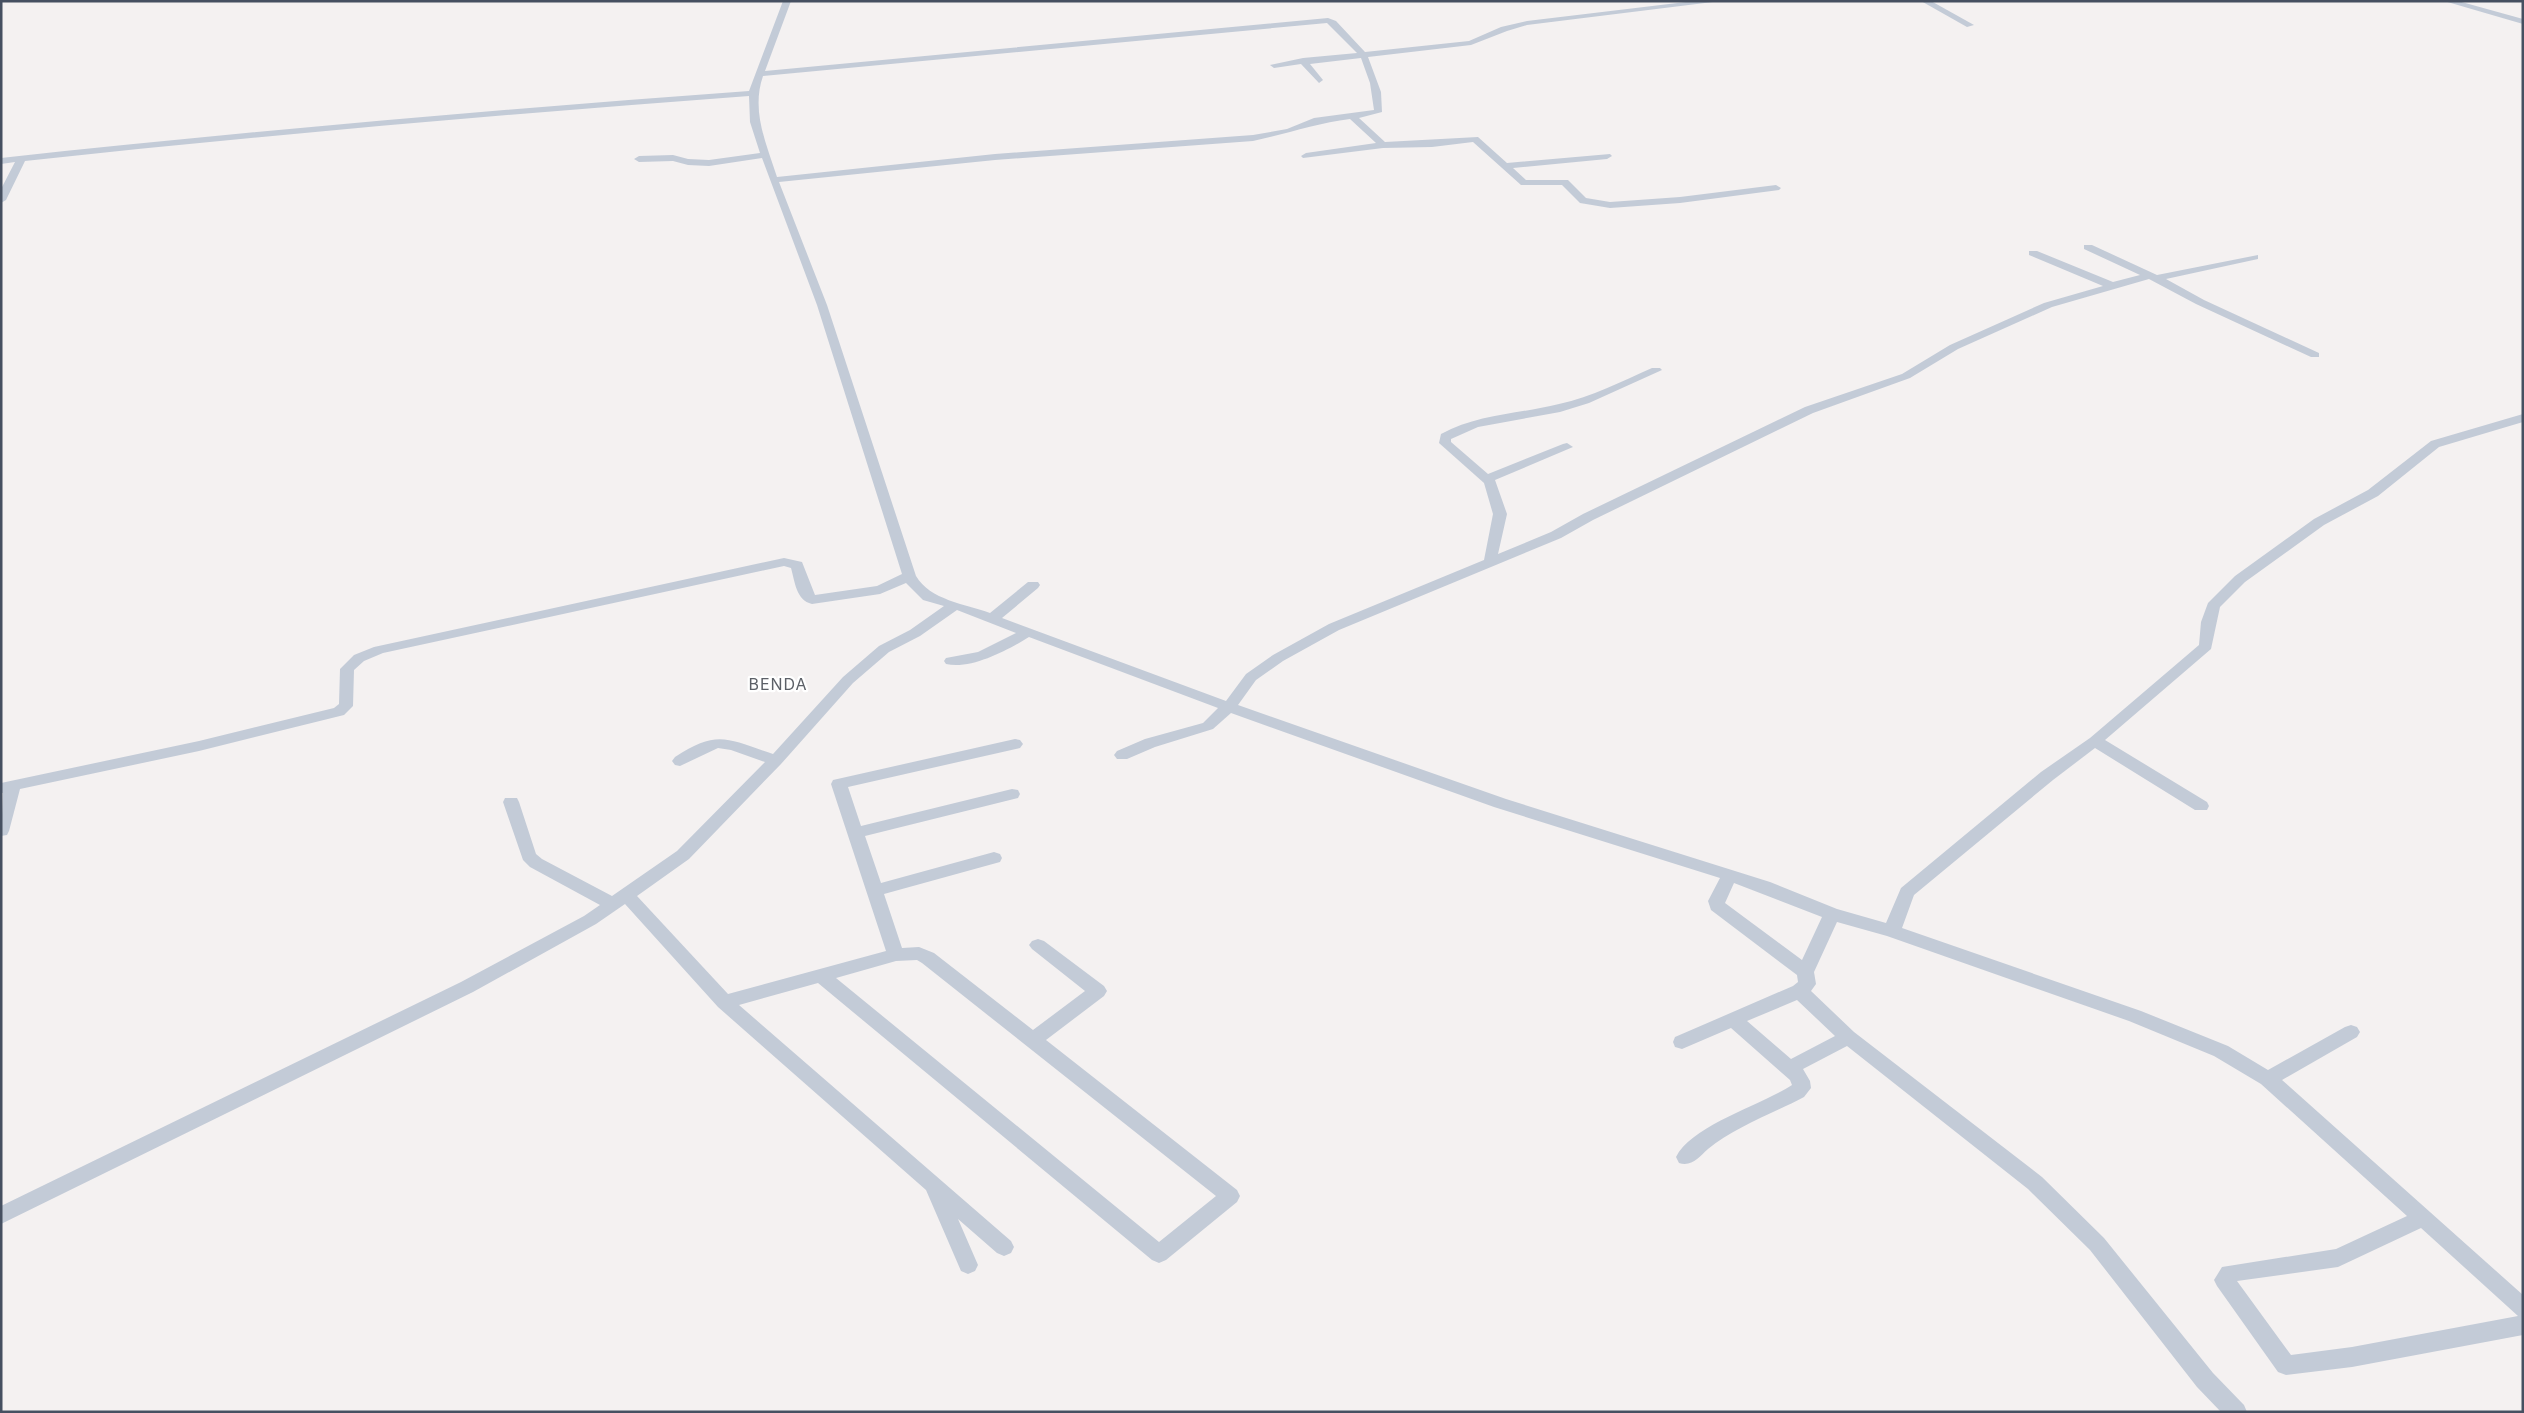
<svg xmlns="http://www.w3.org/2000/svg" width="2524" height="1413" font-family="Inter,sans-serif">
  <rect width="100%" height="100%" fill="#f4f1f1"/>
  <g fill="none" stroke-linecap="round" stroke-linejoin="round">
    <g fill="#c3cbd7" fill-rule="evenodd">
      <path d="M783,1H791L765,71L1328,18L1336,21L1365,52L1469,41L1501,27L1527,21L1694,1H1721L1527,25L1507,31L1471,45L1368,57L1381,92L1382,112L1359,118L1385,142L1478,137L1507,163L1610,154L1612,156L1607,159L1513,168L1526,180H1568L1586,198L1610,202L1680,197L1776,185L1781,188L1779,190L1680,203L1610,208L1580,203L1562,185H1521L1473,142L1432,147L1383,148L1303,158L1301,156L1306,153L1376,143L1350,119C1317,123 1286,134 1253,141L995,160L779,182L827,305L916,576C930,600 965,604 990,613L1028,582H1038L1040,585L1038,588L1002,618L1226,701L1246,674L1273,655L1329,624L1484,560L1493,514L1484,483L1439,443L1441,434C1478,414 1519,414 1559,404C1592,397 1622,381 1652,368H1660L1662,370L1589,403L1560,412L1478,427L1451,439V442L1488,474L1563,444L1567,443L1573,447L1495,480L1507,514L1498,554L1551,532L1583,514L1805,407L1902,374L1950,345L2044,303L2103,286L2029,255V251H2037L2113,282L2140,275L2084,249V245H2092L2157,275L2258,255V259L2166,279L2204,300L2319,353V357H2311L2196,304L2149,279L2052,307L1958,349L1910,378L1813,413L1593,520L1561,538L1339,630L1283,661L1256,680L1238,705L1506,799L1770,882L1837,909L1886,923L1901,888L2041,772L2090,738L2199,645L2201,622L2208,603L2235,576L2314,519L2368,490L2431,441L2523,414V422L2439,447L2378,496L2324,525L2245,582L2220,607L2211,649L2105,740L2207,802L2209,806L2207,810H2195L2095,748L2053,780L1914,895L1902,928L2141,1011L2228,1046L2268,1070L2345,1027L2351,1025L2357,1027L2360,1032L2357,1037L2282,1080L2523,1295V1335L2352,1367L2286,1375L2278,1372L2217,1286L2214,1280L2222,1267L2336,1249L2407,1216L2261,1084L2214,1056L2129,1021L1887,936L1837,922L1814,972L1816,984L1811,991L1854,1032L2042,1177L2104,1238L2213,1373L2244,1405L2247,1412H2221L2197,1387L2090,1250L2028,1189L1847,1046L1803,1069L1810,1081L1811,1088L1804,1097C1774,1113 1733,1128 1708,1149C1699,1157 1692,1167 1679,1163L1676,1157C1692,1125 1762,1105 1792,1085L1790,1080L1731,1028L1682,1049L1675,1047L1673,1042L1675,1037L1793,986L1798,982L1797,975L1711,910L1708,901L1720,878L1494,807L1231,713L1213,729L1155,747L1127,759H1117L1114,755L1117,751L1145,739L1203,723L1218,708L1029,637C1008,650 971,670 946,664L944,661L946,658L978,652L1016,633L957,610L920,636L889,652L853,683L781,764L689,859L637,896L728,994L886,951L831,784L833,780L1015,739L1020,740L1023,744L1020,748L848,787L861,826L1012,789L1018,790L1020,794L1018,798L865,836L881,883L994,852L1000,854L1002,858L1000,862L884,894L902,948L919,947L934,953L1033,1030L1085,991L1032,949L1029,945L1032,941L1038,939L1044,941L1104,986L1107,991L1104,996L1046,1040L1237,1190L1240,1196L1237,1202L1166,1260L1159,1263L1152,1260L818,983L739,1005L1011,1241L1014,1247L1011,1253L1004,1256L997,1253L958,1219L978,1265L975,1271L968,1274L961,1271L926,1190L718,1007L625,904L596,924L473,992L1,1224V1206L461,982L584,916L600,905L530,867L523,860L503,802L505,798H517L519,802L536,854L542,859L612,896L677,851L765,762L731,750L718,748L680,766L675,765L672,761L675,757C718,729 727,739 773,754L843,677L879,646L910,630L944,606L923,600L906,583L880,594L812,604C796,600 795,582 791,568L784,566L383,653L364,661L354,670L353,706L344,715L199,751L20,789L9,831L7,835L1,836L3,793H1V783L199,741L334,708L339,704L340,669L354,655L374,647L784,558L802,562L815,595L877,586L902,574L817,305L762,158L709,166L688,165L673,161L639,162L634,159L639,156L673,155L688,159L709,160L760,153L750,122L749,96C507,114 266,135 25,161L6,200L1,203V189L15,162L1,164V158C250,131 500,109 749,91ZM1327,23L1357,53L1303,58L1270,65L1274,68L1301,64L1319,83L1323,80L1310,64L1361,58L1370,83L1374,110L1314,118L1287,129L1253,135L995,154L777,177C766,143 751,111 763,76ZM1734,883L1822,917L1802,960L1725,903ZM917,960L922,963L1216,1196L1159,1242L836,978L896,961ZM1797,1000L1835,1036L1791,1059L1747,1021ZM2421,1228L2518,1316L2352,1347L2291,1355L2237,1281L2338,1267Z"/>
      <polygon points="1921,1 1931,1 1974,25 1967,27"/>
      <polygon points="2444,1 2458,1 2523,19 2523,24"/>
    </g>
  </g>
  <g text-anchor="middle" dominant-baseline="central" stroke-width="4.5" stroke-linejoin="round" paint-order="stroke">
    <g font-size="16" letter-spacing="1" fill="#5c6067" stroke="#fff">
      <text x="778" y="684">BENDA</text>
    </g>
  </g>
  <rect width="2524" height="1413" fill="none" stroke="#465061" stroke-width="5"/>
</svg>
